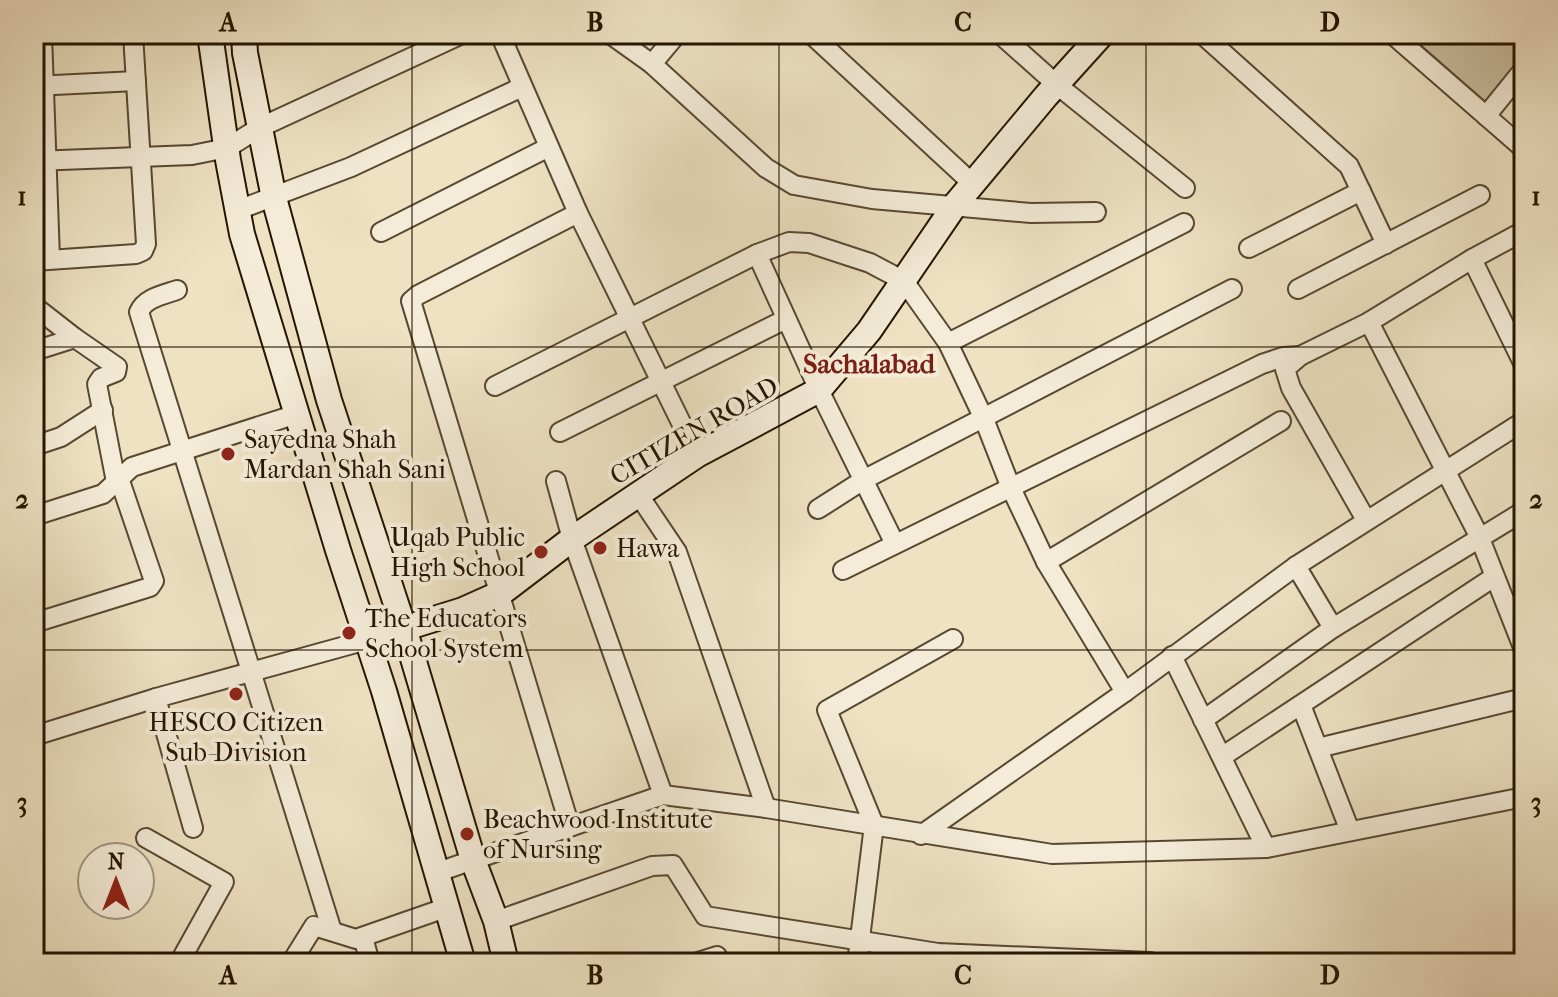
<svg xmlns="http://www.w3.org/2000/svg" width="1558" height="997" font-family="'IM FELL French Canon',serif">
  <rect width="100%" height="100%" fill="#eee2c3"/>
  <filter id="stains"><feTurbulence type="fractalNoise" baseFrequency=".0025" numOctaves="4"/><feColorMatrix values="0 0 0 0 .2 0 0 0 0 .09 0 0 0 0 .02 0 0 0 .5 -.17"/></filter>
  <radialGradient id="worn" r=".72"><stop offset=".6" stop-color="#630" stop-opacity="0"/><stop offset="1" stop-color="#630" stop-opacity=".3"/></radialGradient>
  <polygon fill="#ccbfa2" stroke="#786a52" stroke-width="2" points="1408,34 1524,34 1524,61 1489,105"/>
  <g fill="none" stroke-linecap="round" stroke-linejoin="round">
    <g stroke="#574832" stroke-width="22">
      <g id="street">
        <polyline points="42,34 50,259"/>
        <polyline points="500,34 578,213 697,455"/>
        <polyline points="610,34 652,64 766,168 794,185 872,199 1031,213 1096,212"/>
        <polyline points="811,34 973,184"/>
        <polyline points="1000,34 1056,84 1185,188"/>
        <polyline points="1202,34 1349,166 1386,244"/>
        <polyline points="1392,34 1524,149"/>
        <polyline points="652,64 677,34"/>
        <polyline points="34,86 136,81"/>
        <polyline points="1486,116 1524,69"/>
        <polyline points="34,161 192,155 227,148 259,128 462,34"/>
        <polyline points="238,210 351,167 522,87"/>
        <polyline points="381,232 549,147"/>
        <polyline points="1249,248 1361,191"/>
        <polyline points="1472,259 1524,365"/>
        <polyline points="34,261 136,254 143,251 146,244 133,34"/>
        <polyline points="1298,289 1480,195"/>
        <path d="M177,290C163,295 145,298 139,312L332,931"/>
        <polyline points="34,306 75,338 117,367 116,372 101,378 97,384 116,482"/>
        <polyline points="1369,322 1479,536 1524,650"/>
        <polyline points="948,343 1184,223"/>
        <polyline points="34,351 75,338"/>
        <polyline points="495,386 757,254"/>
        <polyline points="560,432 786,319"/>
        <polyline points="34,446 61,437 103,410"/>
        <polyline points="556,481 572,539 663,795"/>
        <polyline points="638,494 677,552 766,808"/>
        <polyline points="818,509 865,479 1232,289"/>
        <polyline points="34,516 103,494 132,467 297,414"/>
        <polyline points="1366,520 1291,388 1285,369 1300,356 1369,322 1472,259 1524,231"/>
        <polyline points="895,544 819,390 757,254 789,242 809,243 870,263 904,281 948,343 984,419 1011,488 1046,562 1125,692"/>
        <polyline points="1046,562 1281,421"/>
        <polyline points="1296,566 1333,628"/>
        <polyline points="843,570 1262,364 1283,357 1300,356"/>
        <polyline points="34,623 150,587 154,581 119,478"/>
        <polyline points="1172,656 1266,848"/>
        <polyline points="156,698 193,828"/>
        <polyline points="1301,705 1350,831"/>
        <polyline points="1203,720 1333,628 1524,511"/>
        <polyline points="34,736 156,698 367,640"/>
        <polyline points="1318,748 1524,698"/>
        <polyline points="1223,756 1494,577"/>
        <polyline points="570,827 411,301 418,295 578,213"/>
        <polyline points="921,835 1125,692 1296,566 1524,421"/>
        <polyline points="146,838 224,882 179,963"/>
        <polyline points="438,872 663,795 766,808 1052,854 1266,848 1524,797"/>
        <polyline points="496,921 652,866 673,865 705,916 938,953 1150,962"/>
        <polyline points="363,937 370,963"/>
        <polyline points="291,963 314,926 356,939 448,907"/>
        <polyline points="695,963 717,956"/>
        <polyline points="857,963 874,825 827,710 953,639"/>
      </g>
    </g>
    <g stroke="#251401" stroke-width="28">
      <g id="secondary">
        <polyline points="210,34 228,160 242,234 338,550 384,691 463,963"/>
        <polyline points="244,34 245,53 274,198 329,400 404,628 473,860 496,921 506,963"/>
        <polyline points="367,640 463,610 501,593 572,539 697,455 819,390 869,331 955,205 1046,96 1102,34"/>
      </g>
    </g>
    <use href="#street" stroke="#f4ecd8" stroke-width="18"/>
    <use href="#secondary" stroke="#f4ecd8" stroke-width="24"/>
  </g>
  <path fill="none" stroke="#251401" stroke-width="2" stroke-opacity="0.55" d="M412,34V963M779,34V963M1146,34V963M34,347H1524M34,650H1524"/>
  <g fill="#8f2418" stroke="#f4ecd8" stroke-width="3">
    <circle cx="228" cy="454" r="8"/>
    <circle cx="600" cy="548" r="8"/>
    <circle cx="541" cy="552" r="8"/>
    <circle cx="349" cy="633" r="8"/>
    <circle cx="236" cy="694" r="8"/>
    <circle cx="467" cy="834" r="8"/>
  </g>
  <g text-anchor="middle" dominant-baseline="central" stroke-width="8" stroke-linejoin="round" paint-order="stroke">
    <g font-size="26" fill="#251401" stroke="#f4ecd8">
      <text transform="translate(694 431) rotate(-30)">CITIZEN ROAD</text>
    </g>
    <g font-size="26" fill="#251401" stroke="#f4ecd8" text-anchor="start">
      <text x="244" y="439">Sayedna Shah<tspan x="244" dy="30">Mardan Shah Sani</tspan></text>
      <text x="525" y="537" text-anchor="end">Uqab Public<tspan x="525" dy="30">High School</tspan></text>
      <text x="616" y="548">Hawa</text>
      <text x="365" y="618">The Educators<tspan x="365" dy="30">School System</tspan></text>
      <text x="236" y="722" text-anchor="middle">HESCO Citizen<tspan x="236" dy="30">Sub-Division</tspan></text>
      <text x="483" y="819">Beachwood Institute<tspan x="483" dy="30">of Nursing</tspan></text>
    </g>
    <g font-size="28" font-weight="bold" fill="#7a1f14" stroke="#f4ecd8">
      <text x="869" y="363">Sachalabad</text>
    </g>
  </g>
  <rect width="1558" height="997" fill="none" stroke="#eee2c3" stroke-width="88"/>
  <g transform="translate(116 881)"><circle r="38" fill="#f4ecd8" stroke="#a19682" stroke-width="2"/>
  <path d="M0-6L14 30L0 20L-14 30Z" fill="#8f2418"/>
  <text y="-12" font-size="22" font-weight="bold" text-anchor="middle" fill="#251401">N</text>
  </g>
  <rect x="44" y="44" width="1470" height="909" fill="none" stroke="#251401" stroke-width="3"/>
  <g font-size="26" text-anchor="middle" font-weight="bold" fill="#251401">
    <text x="228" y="31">A</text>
    <text x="595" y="31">B</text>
    <text x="963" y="31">C</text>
    <text x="1330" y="31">D</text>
    <text x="22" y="205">1</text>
    <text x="1536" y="205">1</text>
    <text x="22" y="508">2</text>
    <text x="1536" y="508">2</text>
    <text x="22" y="811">3</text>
    <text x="1536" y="811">3</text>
    <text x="228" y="984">A</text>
    <text x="595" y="984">B</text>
    <text x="963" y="984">C</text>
    <text x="1330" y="984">D</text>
  </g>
  <rect width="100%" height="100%" filter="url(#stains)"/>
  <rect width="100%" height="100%" fill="url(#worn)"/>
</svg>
